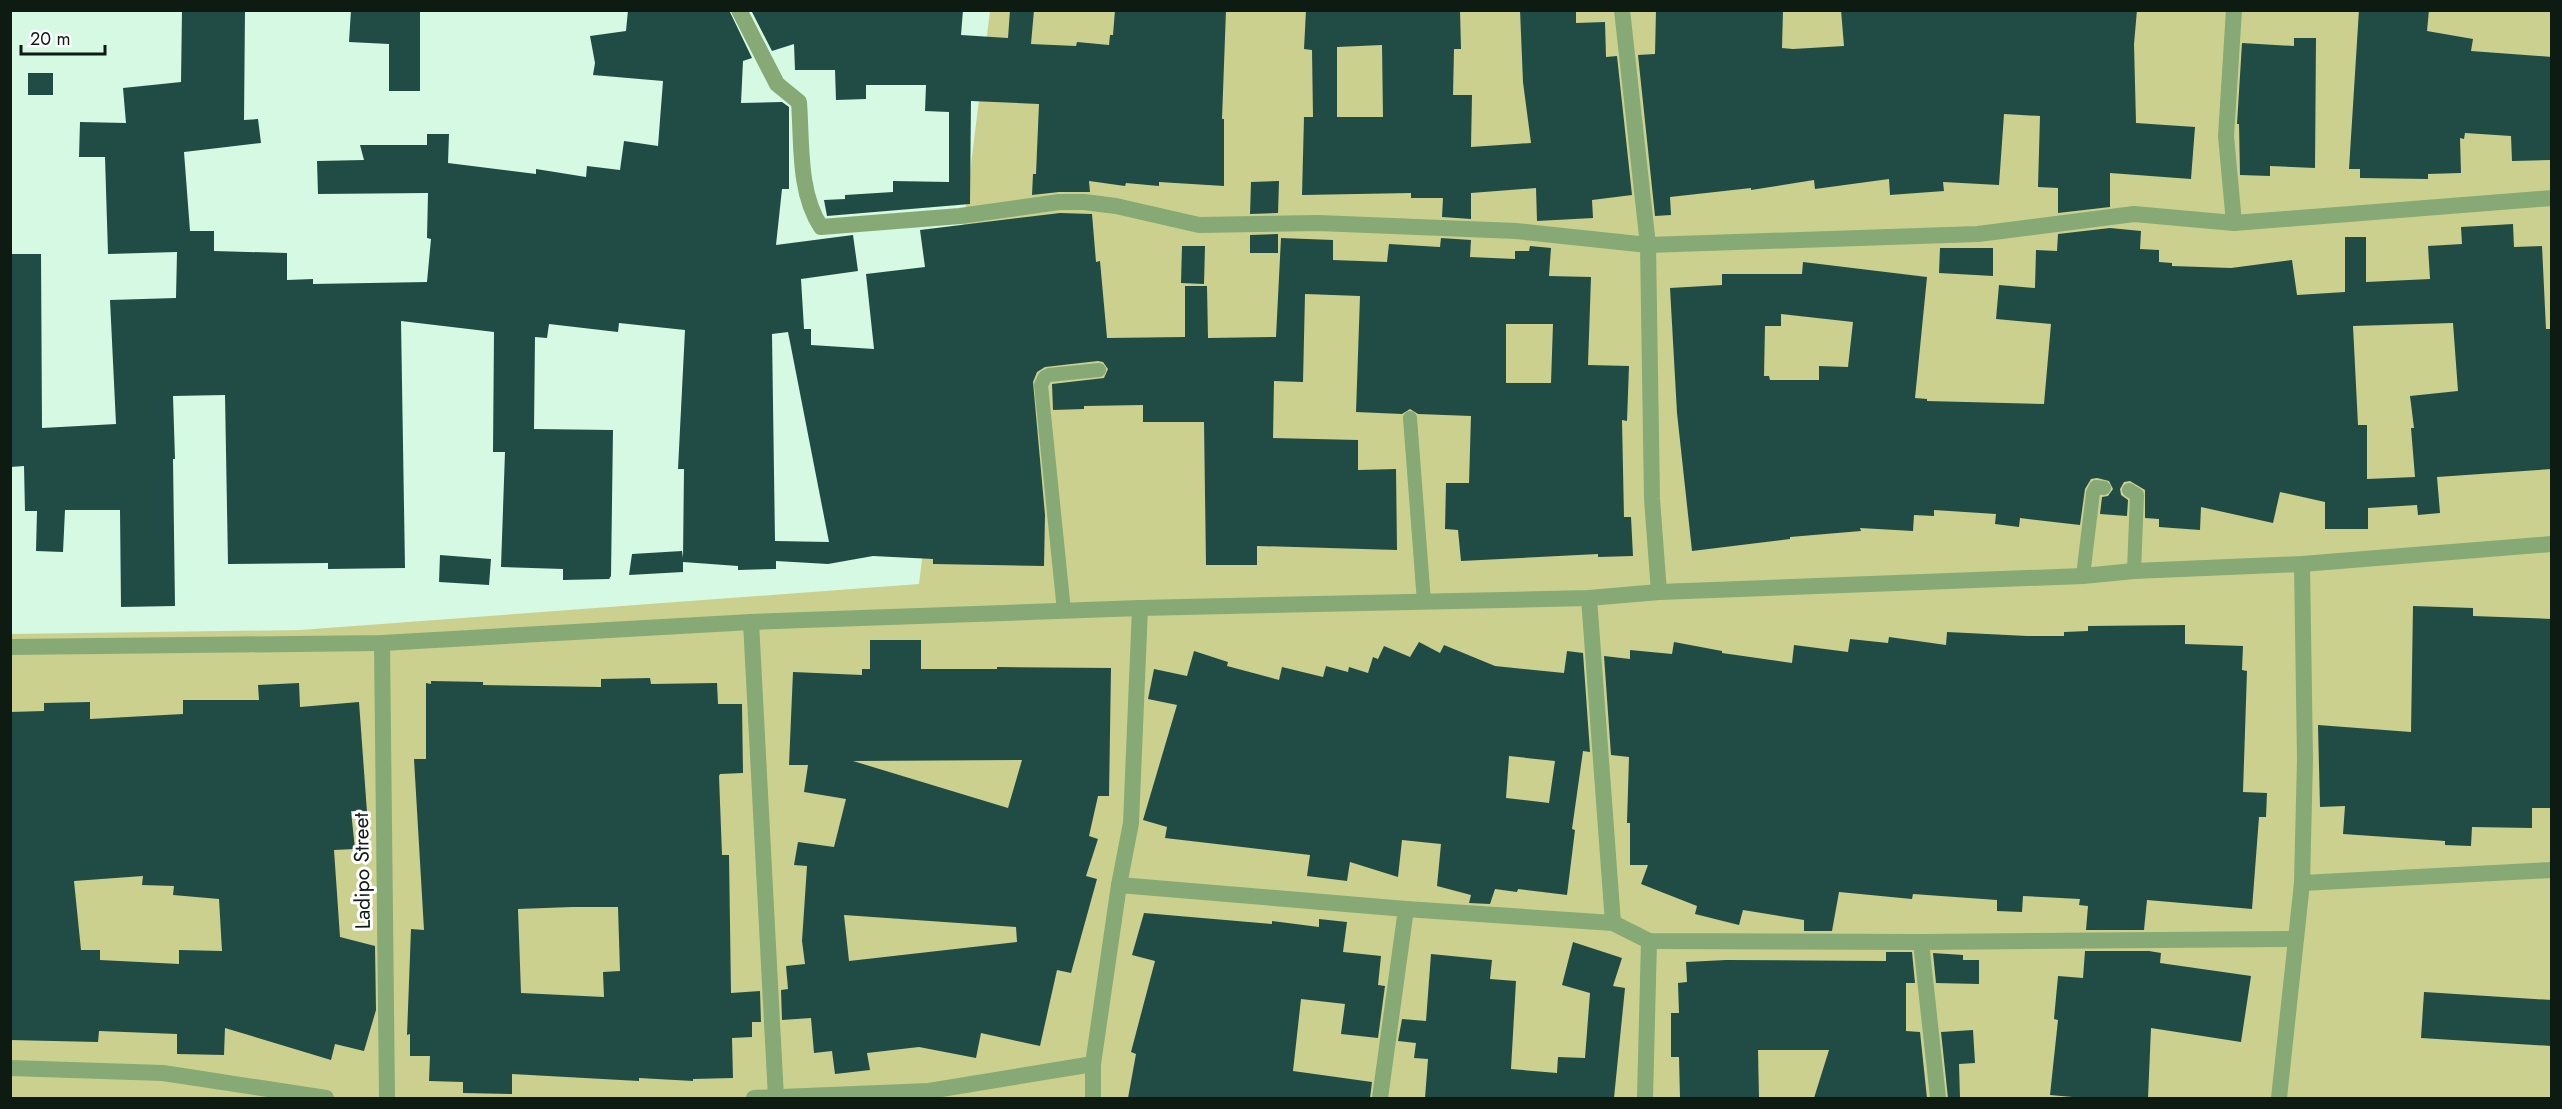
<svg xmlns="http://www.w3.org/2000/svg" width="2562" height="1109" font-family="Jost,sans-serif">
  <rect width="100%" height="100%" fill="#d5f9e3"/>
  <polygon fill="#cbd08f" points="990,11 2551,11 2551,1098 11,1098 10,634 300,630 919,584"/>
  <g fill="#214c46" fill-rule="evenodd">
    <path d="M182,10H245L244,120L258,119L261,143L184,152L190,231H214V251L287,253V280L313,279V284L427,282L431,239L427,238L428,193L318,194L317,161L364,160L360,145H427V134H449L448,163L536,174V169L586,177L587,166L620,170L624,141L658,146L663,81L593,75L595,63L590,36L626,31L628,10H729L752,58L743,61L741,103L782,102L789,107V189H782L776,245L853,235L858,271L801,279L804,329H811V345L874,349L866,274L925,267L920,230L1060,213L1092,214L1096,262L1100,261L1107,338L1185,337V286H1207L1208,338L1276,337L1281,238L1333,240V260L1387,262L1389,244L1440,247L1441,238L1471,240L1470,257L1515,259V251H1529L1530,246L1551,248L1549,276L1591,277L1588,365L1629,366L1627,421L1622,420L1624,517H1631L1633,556L1598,557V554L1461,561L1458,530L1445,529L1446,483H1469L1471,416L1418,414L1410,409L1402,414L1356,412L1360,296L1305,294L1303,382L1274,381L1273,438L1358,440V470L1396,469L1397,550L1257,546V565H1206L1204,422H1143V405L1084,406V409L1053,410L1052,384L1104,378L1108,369L1103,362L1098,361L1045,367L1037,372L1033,382L1045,515L1044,566L933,564V559L873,556L828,564L776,561V569L738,570V566L683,562V572L629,575L632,554L682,551L683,558L684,469H678L685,330L619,323L618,332L549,324L547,338L535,337L534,429L613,430L611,576L609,579L563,580V569L501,567L505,452H493L494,332L401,321L405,568L328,569V563L228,564L225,395L173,396L175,459H173L175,606L121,607L120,510H65L63,552L36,551L37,511H25L24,466L10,467V254H41L42,428L116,424L110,300L176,298L177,252L108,254L105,157H79L80,122L126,123L123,88L181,82ZM1506,324H1553L1551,383H1506ZM788,332L791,347L829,542L775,541L772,334Z"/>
    <polygon points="351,10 420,10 420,91 389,91 389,44 349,42"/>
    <polygon points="751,10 963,10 961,35 1008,38 1010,10 1034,10 1031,44 1076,46 1077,42 1109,45 1110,35 1113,35 1115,10 1226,10 1222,119 1224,119 1224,186 1159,182 1159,186 1126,183 1125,186 1089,181 1090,192 1059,192 1032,195 1033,174 1036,174 1039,104 971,101 970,204 827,216 824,200 845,199 845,195 893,192 893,181 949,182 949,112 925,111 926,85 866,85 866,99 836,100 835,70 795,70 794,44 772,51"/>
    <path d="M1306,10H1460L1461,49H1454L1453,95H1472L1471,147L1531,143L1523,82L1520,10H1576V23L1605,22L1606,57L1617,56L1632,195L1592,200L1593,218L1537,221L1536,188L1471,193V219L1442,217L1443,198H1411V193L1302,195L1304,117H1313L1312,50L1304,49ZM1382,45L1383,117H1337V47Z"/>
    <polygon points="1656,10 1783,10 1782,48 1793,49 1844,46 1841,10 2137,10 2134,44 2136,123 2195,127 2191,179 2110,173 2110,207 2058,213 2058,188 2038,187 2040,116 2004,114 1999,185 1943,182 1944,191 1890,195 1889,179 1815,189 1814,180 1751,190 1751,188 1670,197 1671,215 1655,216 1638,55 1655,54"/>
    <polygon points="2359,10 2429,10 2427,31 2473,39 2471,51 2552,57 2550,160 2512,161 2511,136 2465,133 2464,139 2460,138 2461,173 2428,174 2428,179 2360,178 2360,169 2349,169"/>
    <polygon points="2294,38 2316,38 2315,168 2270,166 2270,176 2240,175 2239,124 2237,124 2242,43 2294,46"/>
    <rect x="28" y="73" width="25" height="22"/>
    <polygon points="1279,181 1278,213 1250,214 1251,182"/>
    <path d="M2513,224L2514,247L2542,246L2546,329H2552V469L2437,477L2440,513L2418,515L2417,505L2368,508V529H2325V502L2280,492L2273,523L2201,507L2200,530L2159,527V519L2145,518V490L2130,481L2124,482L2120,489L2121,495L2128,500L2127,516L2100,514L2102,497L2108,496L2113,489L2109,481L2097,478L2091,479L2085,489L2080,525L2020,518L2019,527L1995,524L1996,514L1934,510V516L1914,515L1913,531L1860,528L1861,531L1790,537V539L1692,551L1677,413L1670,288L1722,285V274H1802L1803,262L1927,277L1915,398L1927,399V401L2044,404L2051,324L1996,319L1999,285L2035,288L2036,250L2057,251L2058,234L2110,228L2141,231L2140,249L2159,250V262L2172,263V266L2231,268L2292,260L2297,295L2345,292V237H2366V282L2430,279L2428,246L2462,244L2461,227ZM1781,314L1853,322L1848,367L1819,366V380H1770L1769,376H1764L1765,326H1781ZM2453,323L2458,391L2410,396L2414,428H2411L2415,477L2367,479V425H2358L2353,326Z"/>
    <polygon points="1278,234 1278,253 1250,253 1250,235"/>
    <polygon points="1182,246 1205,246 1204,284 1181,283"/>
    <polygon points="1940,248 1993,248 1993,276 1939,273"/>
    <polygon points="440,555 491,559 489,585 439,582"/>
    <polygon points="2413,606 2473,608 2473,616 2552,619 2552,808 2532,808 2532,828 2472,827 2471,846 2445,845 2445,841 2343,834 2345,806 2320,807 2318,725 2411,732"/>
    <polygon points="2185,625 2185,644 2243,646 2242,670 2247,671 2243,792 2267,793 2266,817 2259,817 2252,909 2147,900 2144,930 2086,930 2088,906 2079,905 2080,899 2023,896 2022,912 1997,911 1997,900 1913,894 1912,899 1839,892 1832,931 1804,931 1804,920 1743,910 1739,925 1695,914 1697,906 1641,884 1648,865 1630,865 1630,823 1627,823 1629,757 1611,755 1604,656 1630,659 1630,650 1672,654 1674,642 1722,651 1722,653 1792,663 1794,645 1848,652 1850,639 1888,643 1889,637 1946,645 1947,632 2027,636 2064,636 2064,632 2088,631 2088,626"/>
    <path d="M870,640H921V669H997V667L1111,668L1109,796H1098L1089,836L1098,839L1086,876L1097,879L1071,973L1057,970L1040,1046L981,1033L976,1058L919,1047L867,1053L870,1070L835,1074L832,1051L814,1053L811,1018L782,1020L781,990L788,989L786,966L805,964L802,941L807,866L794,865L798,842L834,847L846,799L804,792L808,765H789L793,672L862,675V669H870ZM1022,760L1008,808L853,761ZM844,915L1016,927L1017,942L849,961Z"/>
    <path d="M1419,642L1440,653L1444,645L1495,666L1564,673L1567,651L1583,653L1590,752L1583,751L1572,829L1575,830L1567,895L1518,889L1517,892L1495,889L1490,904L1469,903L1471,895L1437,886L1441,844L1402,840L1398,877L1350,862L1347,881L1307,876L1310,855L1165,838L1167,827L1143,820L1177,705L1148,699L1154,669L1187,676L1194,651L1228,662L1227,666L1279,680L1282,667L1323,677L1326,666L1348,672L1349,667L1368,673L1373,657L1378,659L1384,646L1410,657ZM1509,756L1555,761L1549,803L1506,798Z"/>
    <path d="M650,678L651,684L717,683L718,704H742L743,773L720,774L719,776L722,855H729L731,993L760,991L761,1022H752V1037L732,1038L733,1078L693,1079V1081L639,1078V1081L512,1074V1094L463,1093V1082L429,1081L430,1056H410V1034L407,1035L411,929L424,930L414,759H426V683L431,684V681L483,682V685L601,687V679ZM572,907H618L620,971L603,972L604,997L521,993L518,909Z"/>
    <path d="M299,683L300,707L359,702L367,812L351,811L355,849L334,850L340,937L375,946L376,1010L364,1051L335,1044L331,1060L225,1028L224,1055L177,1054V1034L99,1031L98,1042L10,1040V712L44,711V703L90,702V719L183,714V700H259L258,685ZM143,876L142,885L174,886L173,895L219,899L222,951L179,950V964L100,960V950H81L74,881Z"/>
    <polygon points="1144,913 1272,924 1272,921 1319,927 1319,919 1347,922 1343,952 1381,956 1378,985 1385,986 1378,1038 1341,1034 1345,1004 1301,999 1293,1071 1372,1082 1370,1098 1128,1098 1136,1054 1131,1052 1155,961 1132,955"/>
    <polygon points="1573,942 1622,958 1613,986 1625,988 1614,1098 1425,1098 1428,1059 1414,1058 1416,1043 1398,1041 1402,1019 1426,1021 1431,954 1492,960 1490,979 1516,981 1511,1069 1557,1073 1558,1057 1585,1058 1590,993 1562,985"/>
    <polygon points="2085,951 2149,951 2161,953 2160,963 2251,976 2241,1042 2151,1028 2148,1098 2084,1098 2050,1095 2058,1020 2054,1019 2058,976 2083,978"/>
    <polygon points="1886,952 1912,952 1915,983 1906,983 1906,1031 1920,1032 1927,1098 1814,1098 1829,1050 1758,1050 1759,1098 1680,1098 1679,1057 1671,1057 1671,1013 1679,1013 1678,983 1687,982 1686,962 1726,960 1886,961"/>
    <polygon points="1933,953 1963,955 1963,960 1979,960 1979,984 1936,983"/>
    <polygon points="2424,992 2552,1000 2552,1046 2421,1038"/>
    <polygon points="1973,1030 1975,1063 1959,1064 1960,1098 1948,1098 1941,1032"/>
  </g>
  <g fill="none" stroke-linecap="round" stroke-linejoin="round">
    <g stroke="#86a975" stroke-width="14">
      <polyline points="1410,418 1424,602"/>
      <polyline points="2129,490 2137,495 2134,571"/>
      <polyline points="2083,576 2093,493 2096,487 2104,488"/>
      <polyline points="1064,611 1041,385 1045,377 1049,375 1099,370"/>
    </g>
    <g stroke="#86a975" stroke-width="16">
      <path d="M739,10L777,84L799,102C802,142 798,193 821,227L960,216L1059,202H1084L1116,206L1199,225L1318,223L1516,231L1648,245L1978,234L2134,214L2234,223L2552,198"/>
      <polyline points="1622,10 1648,245 1652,499 1659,592"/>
      <polyline points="2234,10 2226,136 2234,223"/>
      <polyline points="1589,598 1613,923"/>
      <polyline points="751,622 776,1098"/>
      <polyline points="382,643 387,1098"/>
      <polyline points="2302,883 2552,870"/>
      <polyline points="1119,885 1406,909 1613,923 1649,941 1921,942 2296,939"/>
      <polyline points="1921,942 1938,1098"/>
      <polyline points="10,1068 163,1073 326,1098"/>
      <polyline points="754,1098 929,1091 1093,1064"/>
      <polyline points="1093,1098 1093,1064 1119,885 1131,823 1140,608"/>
      <polyline points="1380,1098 1406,909"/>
      <polyline points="1645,1098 1649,941"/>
      <polyline points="2279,1098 2302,883 2305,759 2302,564"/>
    </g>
    <polyline stroke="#86a975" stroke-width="16" points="10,647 382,643 751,622 1140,608 1589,598 1659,592 2083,576 2134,571 2302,564 2552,544"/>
  </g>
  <g text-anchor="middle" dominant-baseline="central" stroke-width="6" stroke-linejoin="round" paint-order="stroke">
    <g font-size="21" fill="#0e1b13" stroke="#fff">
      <text transform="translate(362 871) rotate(-91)">Ladipo Street</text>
    </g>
  </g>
  <rect width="2562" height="1109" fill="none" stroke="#0e1b13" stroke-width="24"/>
  <path d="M21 45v9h84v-9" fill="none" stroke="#0e1b13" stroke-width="3"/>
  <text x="30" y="45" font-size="18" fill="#0e1b13" stroke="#ffffff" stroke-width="4.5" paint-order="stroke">20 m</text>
</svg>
